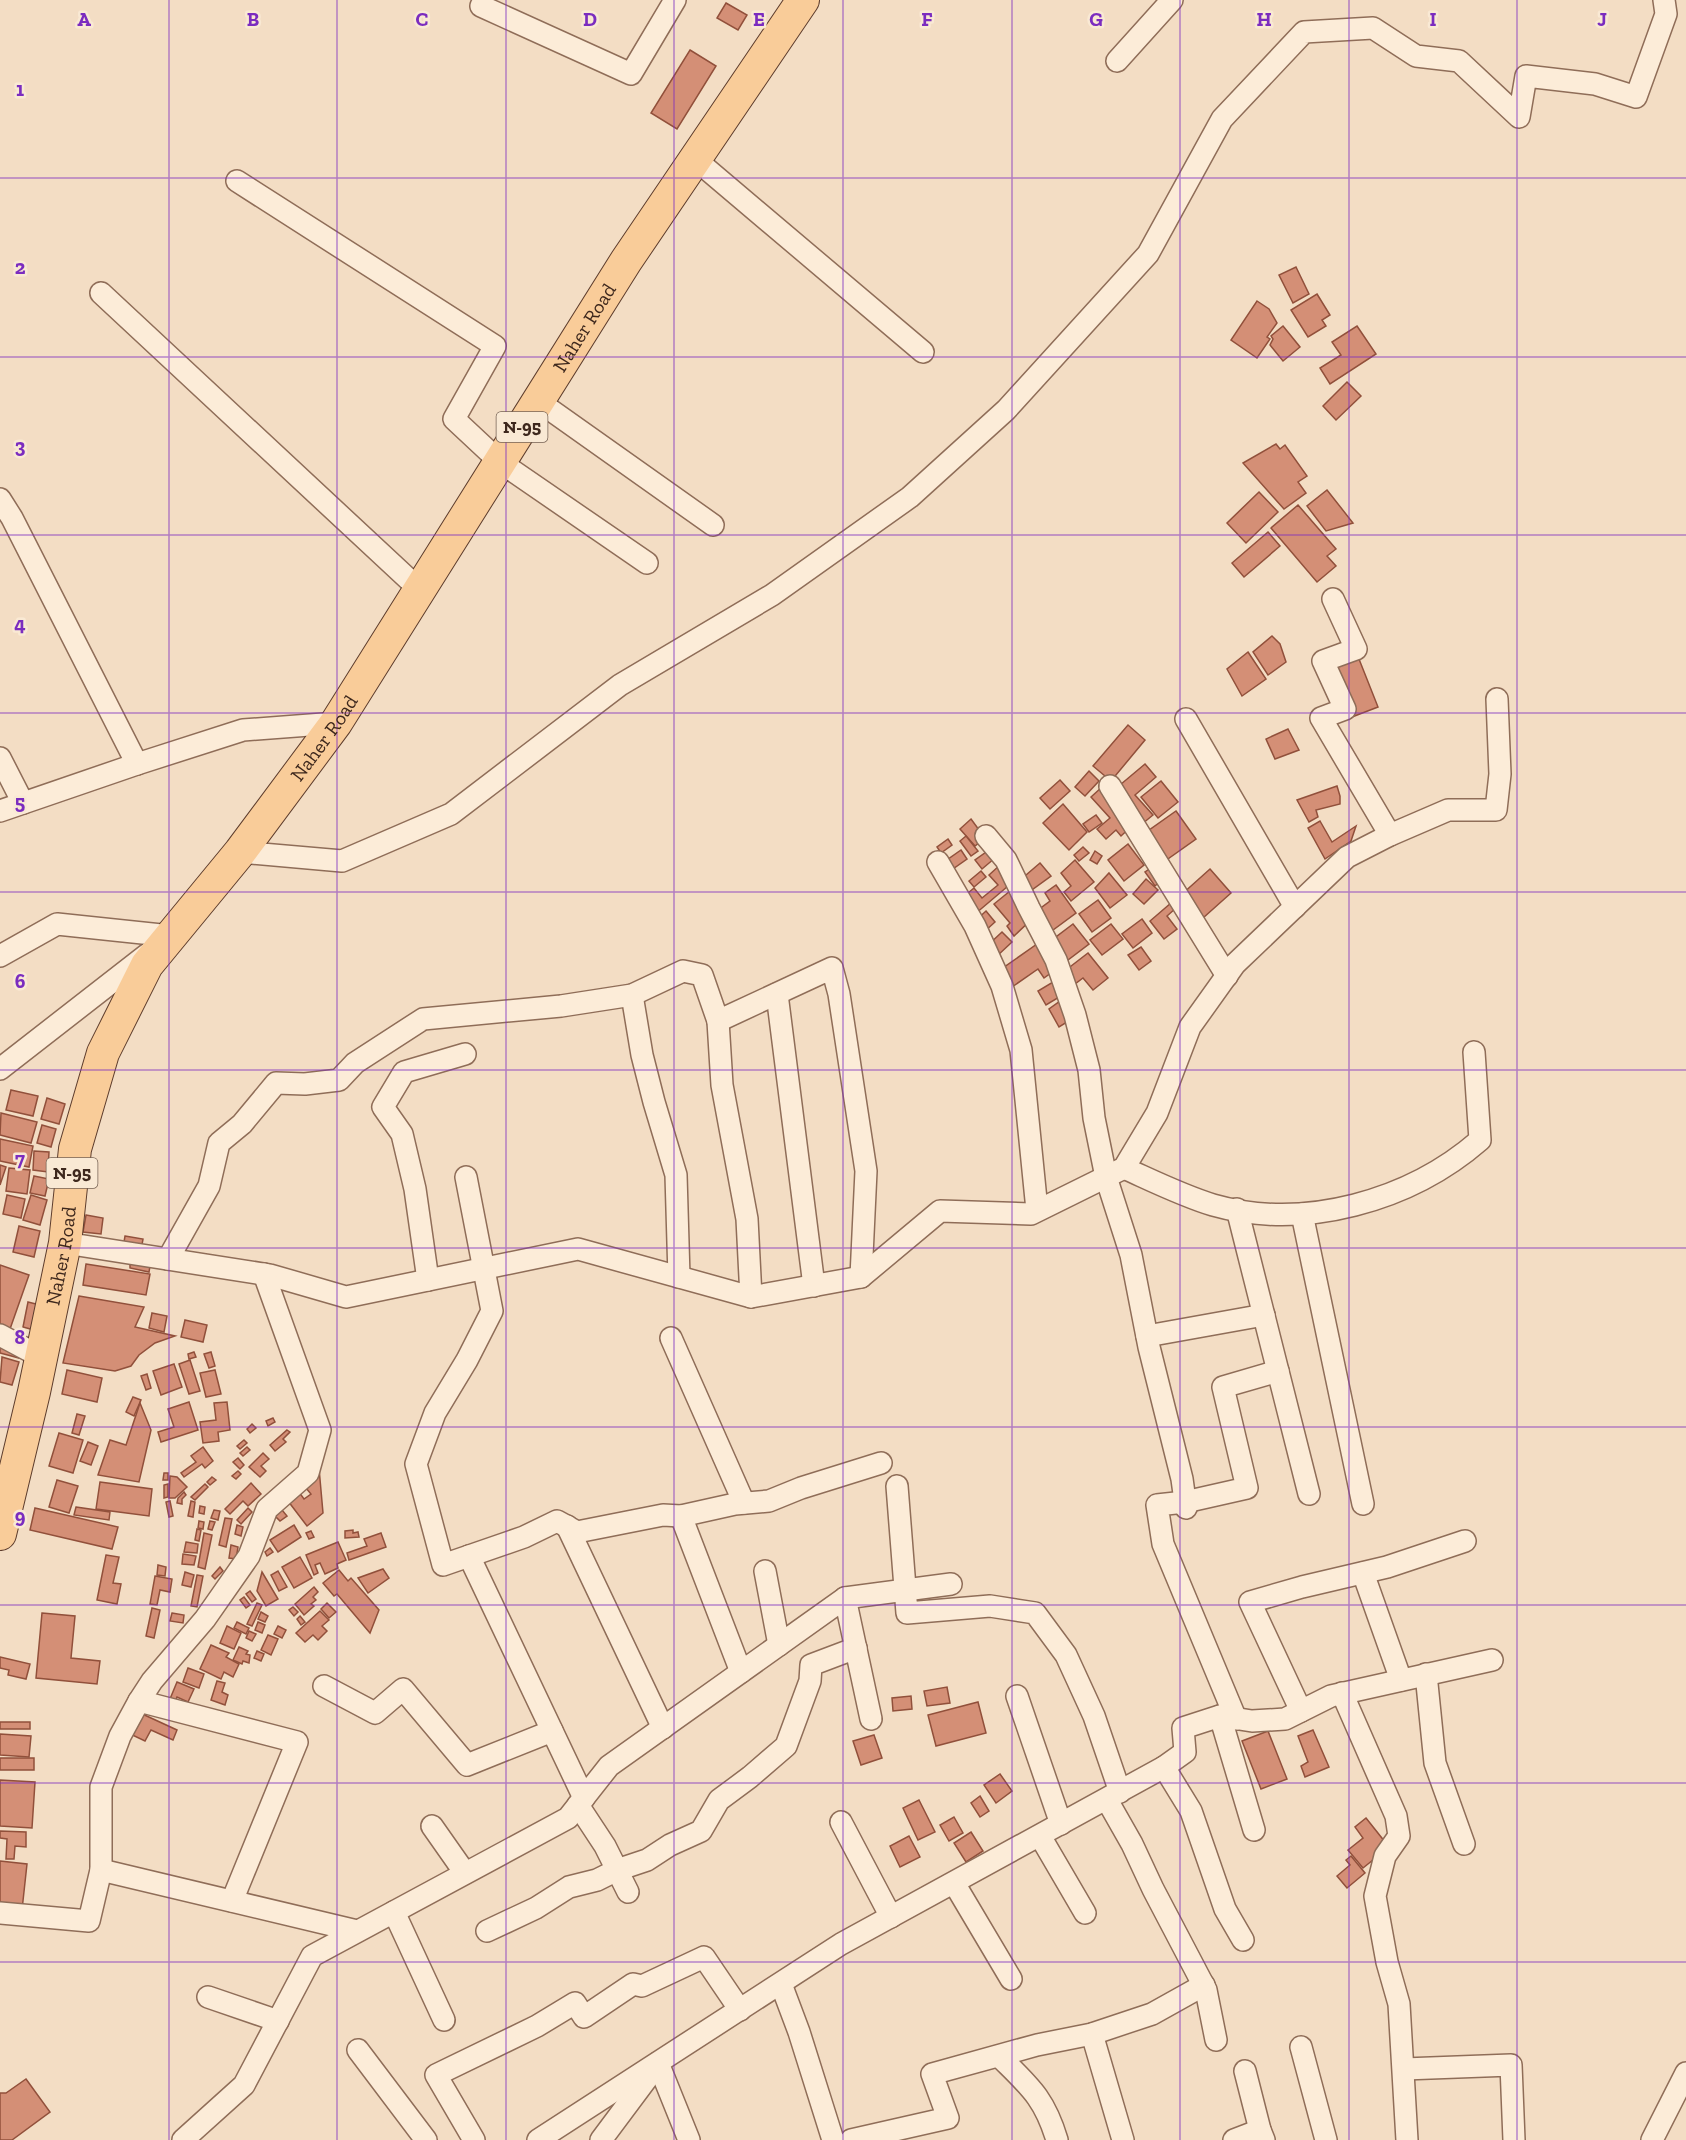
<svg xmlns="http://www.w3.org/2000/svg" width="1686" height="2140" font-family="'Zilla Slab',serif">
  <rect width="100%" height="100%" fill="#f3ddc4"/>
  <g fill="#d48f76" stroke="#91503b" stroke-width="1.5">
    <polygon points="726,3 747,15 738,30 717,18"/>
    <polygon points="690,50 716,66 677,129 651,113"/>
    <polygon points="1296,267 1309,294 1293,303 1279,275"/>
    <polygon points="1317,294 1330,315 1322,320 1326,326 1308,337 1291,310"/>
    <polygon points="1257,301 1269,309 1277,323 1267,337 1270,339 1257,358 1231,340"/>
    <polygon points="1283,326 1300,347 1283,361 1270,345 1273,339 1271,336"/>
    <polygon points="1357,326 1376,354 1330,384 1320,368 1341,355 1332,342"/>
    <polygon points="1347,382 1361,396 1336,420 1323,406"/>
    <polygon points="1276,444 1280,449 1285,445 1307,476 1298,482 1306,493 1284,509 1243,463"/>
    <polygon points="1327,490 1353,523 1326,531 1307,506"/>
    <polygon points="1259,492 1278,512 1246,543 1227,523"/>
    <polygon points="1298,505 1336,549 1327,556 1336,566 1317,582 1271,528"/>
    <polygon points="1268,532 1280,546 1244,577 1232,563"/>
    <polygon points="1272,636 1280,644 1286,662 1268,675 1253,652"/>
    <polygon points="1248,652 1266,679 1242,696 1227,669"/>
    <polygon points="1357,654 1378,707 1352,717 1331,664"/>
    <polygon points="1128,725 1145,740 1111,781 1093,766"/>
    <polygon points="1288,729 1299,750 1275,759 1266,739"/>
    <polygon points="1145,764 1156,777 1135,795 1153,815 1142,824 1114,790"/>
    <polygon points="1089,771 1099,781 1085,796 1075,787"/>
    <polygon points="1060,780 1070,791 1050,809 1040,798"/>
    <polygon points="1161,781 1178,802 1158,818 1141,797"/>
    <polygon points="1337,786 1340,796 1340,804 1316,810 1318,817 1309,822 1297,800"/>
    <polygon points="1102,787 1135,823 1121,836 1116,830 1106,839 1097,829 1110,818 1091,797"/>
    <polygon points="1063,804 1087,832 1069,850 1043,823"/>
    <polygon points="1176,811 1196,839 1165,861 1145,833"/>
    <polygon points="1096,815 1102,823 1089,832 1083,824"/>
    <polygon points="971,819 985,838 975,846 960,829"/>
    <polygon points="1320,821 1332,842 1356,826 1351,841 1325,859 1308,828"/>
    <polygon points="966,836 978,851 971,856 960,841"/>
    <polygon points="948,839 952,845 941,853 937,847"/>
    <polygon points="1128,844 1144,865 1124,881 1108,860"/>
    <polygon points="1083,847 1089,853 1079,861 1074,855"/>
    <polygon points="961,850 967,859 950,871 944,862"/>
    <polygon points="989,850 995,858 982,869 975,860"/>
    <polygon points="1095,851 1102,856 1097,864 1090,860"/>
    <polygon points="1075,860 1094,882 1071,901 1064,892 1071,886 1061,873"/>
    <polygon points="1040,863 1051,876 1029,892 1019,881"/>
    <polygon points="1000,865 1014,881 975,914 962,898 974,888 982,898 998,885 989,875"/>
    <polygon points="1154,866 1163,879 1155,886 1145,872"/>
    <polygon points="1210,869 1231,893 1203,918 1181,895"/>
    <polygon points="981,871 986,877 974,887 969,881"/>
    <polygon points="1109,873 1127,895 1110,908 1095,888"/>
    <polygon points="1146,879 1158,890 1144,904 1133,894"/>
    <polygon points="1056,885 1076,913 1049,933 1034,913 1050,901 1045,893"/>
    <polygon points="1010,891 1032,919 1014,936 1007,926 1010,923 994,904"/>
    <polygon points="1098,900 1111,918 1092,932 1079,914"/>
    <polygon points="1171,903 1176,908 1167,916 1177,929 1164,939 1150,921"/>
    <polygon points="986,911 995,922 984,932 975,921"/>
    <polygon points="1142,919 1152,933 1133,948 1122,934"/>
    <polygon points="1073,924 1089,944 1068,960 1052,940"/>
    <polygon points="1111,924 1123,939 1102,955 1090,940"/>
    <polygon points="1002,932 1012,942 996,957 987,946"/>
    <polygon points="1037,944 1055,970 1044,978 1038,969 1012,987 1000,970"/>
    <polygon points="1141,947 1151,961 1139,970 1128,955"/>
    <polygon points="1088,953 1108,978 1093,990 1083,978 1071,987 1066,970"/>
    <polygon points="1058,979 1066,993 1046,1005 1038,991"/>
    <polygon points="1063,999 1072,1019 1059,1027 1049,1009"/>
    <polygon points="11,1090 38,1096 33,1116 6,1110"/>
    <polygon points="47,1098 65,1104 59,1124 41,1119"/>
    <polygon points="1,1113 37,1122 31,1143 0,1135"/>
    <polygon points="42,1125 56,1129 51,1147 37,1143"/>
    <polygon points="0,1139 33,1146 29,1167 0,1161"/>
    <polygon points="34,1151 49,1152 48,1172 33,1170"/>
    <polygon points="0,1165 6,1167 0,1185"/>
    <polygon points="9,1168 30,1170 27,1194 6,1191"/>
    <polygon points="34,1176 49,1179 45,1196 30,1193"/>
    <polygon points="7,1195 25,1199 21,1218 3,1214"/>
    <polygon points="31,1195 47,1200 40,1225 23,1220"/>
    <polygon points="86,1215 103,1218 101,1234 83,1232"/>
    <polygon points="19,1226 40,1231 34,1257 13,1252"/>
    <polygon points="125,1236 143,1239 139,1261 121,1259"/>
    <polygon points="130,1263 150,1266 149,1272 130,1268"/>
    <polygon points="86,1264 150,1274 146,1295 83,1285"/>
    <polygon points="0,1265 29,1275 10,1329 0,1325"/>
    <polygon points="79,1296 144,1307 135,1327 175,1336 155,1343 139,1355 131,1366 115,1371 63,1363"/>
    <polygon points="28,1302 40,1305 34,1330 23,1327"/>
    <polygon points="152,1313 167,1316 164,1332 149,1328"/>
    <polygon points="185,1320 207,1325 203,1342 181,1337"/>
    <polygon points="0,1342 22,1349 19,1358 0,1353"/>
    <polygon points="194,1352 196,1357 189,1359 188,1354"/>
    <polygon points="211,1352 215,1366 209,1368 204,1354"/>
    <polygon points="2,1357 19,1362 12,1385 0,1382"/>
    <polygon points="190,1360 200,1391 189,1394 179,1364"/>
    <polygon points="174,1364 182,1387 161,1395 153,1371"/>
    <polygon points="67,1370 102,1378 97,1402 62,1394"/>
    <polygon points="215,1370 221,1394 206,1397 200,1373"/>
    <polygon points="147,1374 151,1388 146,1390 141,1376"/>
    <polygon points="133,1397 141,1400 134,1416 126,1412"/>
    <polygon points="189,1402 198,1430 161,1442 158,1432 174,1427 168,1409"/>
    <polygon points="227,1402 230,1430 218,1432 219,1441 203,1443 200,1422 216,1420 214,1403"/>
    <polygon points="140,1403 151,1430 139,1482 98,1475 110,1440 126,1445"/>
    <polygon points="77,1414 85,1416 79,1435 72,1433"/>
    <polygon points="273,1418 275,1422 268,1426 266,1421"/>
    <polygon points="252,1424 256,1428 250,1433 247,1429"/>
    <polygon points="287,1430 290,1432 283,1439 286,1442 275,1451 270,1445"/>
    <polygon points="59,1433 83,1440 73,1473 49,1466"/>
    <polygon points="244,1440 247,1443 240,1449 237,1446"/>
    <polygon points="88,1442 98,1446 91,1465 80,1461"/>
    <polygon points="203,1447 213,1461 205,1468 202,1464 184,1477 181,1473 196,1462 191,1456"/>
    <polygon points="247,1447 250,1450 243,1456 240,1453"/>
    <polygon points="263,1453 269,1459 261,1466 266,1471 260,1477 249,1467"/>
    <polygon points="238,1458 244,1465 240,1469 233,1462"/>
    <polygon points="319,1468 323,1513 307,1526 285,1497 296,1488 304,1499 311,1494 301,1482"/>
    <polygon points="238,1471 241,1474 236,1479 232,1476"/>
    <polygon points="164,1473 168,1473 168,1480 163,1480"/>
    <polygon points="170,1476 177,1477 187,1487 175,1498 169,1498"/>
    <polygon points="212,1477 216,1480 210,1485 207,1482"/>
    <polygon points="57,1480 78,1486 69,1513 49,1507"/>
    <polygon points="100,1482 152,1489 149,1516 96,1509"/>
    <polygon points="251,1483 261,1494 248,1506 243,1501 230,1514 225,1509"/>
    <polygon points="168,1484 168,1497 164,1498 164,1485"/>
    <polygon points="205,1484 208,1487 195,1500 191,1497"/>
    <polygon points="184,1492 186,1495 182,1499 182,1504 177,1503 178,1498"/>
    <polygon points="170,1501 173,1516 169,1517 166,1502"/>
    <polygon points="191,1501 195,1502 193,1517 188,1516"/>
    <polygon points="200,1506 205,1507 204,1514 199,1513"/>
    <polygon points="76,1507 110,1512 109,1520 74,1515"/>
    <polygon points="35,1508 118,1527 112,1549 30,1530"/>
    <polygon points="248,1508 252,1512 241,1524 237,1520"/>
    <polygon points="214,1510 220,1511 218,1520 211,1518"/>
    <polygon points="282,1510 287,1516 280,1521 275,1516"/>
    <polygon points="225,1518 232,1519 226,1547 219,1545"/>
    <polygon points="199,1521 204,1522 203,1529 198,1528"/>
    <polygon points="210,1521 215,1522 212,1530 208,1529"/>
    <polygon points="237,1525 243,1527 241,1536 235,1534"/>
    <polygon points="294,1525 301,1537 278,1552 270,1540"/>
    <polygon points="197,1529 201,1530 199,1541 195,1540"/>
    <polygon points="353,1530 353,1533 358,1532 359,1537 345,1538 345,1531"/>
    <polygon points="311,1531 314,1537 309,1539 306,1533"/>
    <polygon points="204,1533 212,1535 205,1569 198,1567"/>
    <polygon points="381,1533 386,1547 349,1560 347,1553 367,1546 364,1539"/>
    <polygon points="186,1542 198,1544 197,1553 184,1552"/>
    <polygon points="338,1542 346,1560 337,1564 338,1568 325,1574 320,1563 315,1565 318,1573 314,1575 306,1555"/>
    <polygon points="231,1545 238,1547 236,1559 229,1558"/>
    <polygon points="270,1548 273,1552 267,1556 265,1552"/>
    <polygon points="183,1554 196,1556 194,1565 182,1564"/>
    <polygon points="106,1555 119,1557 113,1583 121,1584 117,1604 97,1600"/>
    <polygon points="300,1557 312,1578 294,1588 282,1567"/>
    <polygon points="158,1565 166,1567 165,1576 157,1575"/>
    <polygon points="220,1567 223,1571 215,1579 212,1576"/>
    <polygon points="383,1569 389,1578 368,1593 358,1578"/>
    <polygon points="339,1570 348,1581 351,1578 379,1610 370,1633 337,1594 334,1596 323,1583"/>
    <polygon points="278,1571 287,1587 279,1591 271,1575"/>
    <polygon points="185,1572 194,1575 191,1587 182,1585"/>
    <polygon points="262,1572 278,1599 266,1606 257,1591"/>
    <polygon points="197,1575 203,1576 197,1607 191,1606"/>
    <polygon points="155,1576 172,1579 170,1592 160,1590 157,1605 150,1604"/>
    <polygon points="314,1587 318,1592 313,1597 316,1600 311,1604 314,1606 304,1615 295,1604"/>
    <polygon points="250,1591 256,1599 252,1602 246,1594"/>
    <polygon points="244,1597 250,1605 246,1608 240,1600"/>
    <polygon points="257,1603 262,1605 252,1626 247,1624"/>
    <polygon points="327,1603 336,1612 329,1618 321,1609"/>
    <polygon points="293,1607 298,1612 294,1616 289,1610"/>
    <polygon points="152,1608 160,1610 154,1638 146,1636"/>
    <polygon points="320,1611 329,1620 322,1626 327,1631 318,1640 313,1635 305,1642 296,1633"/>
    <polygon points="261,1612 268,1616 265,1622 258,1619"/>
    <polygon points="42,1613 75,1616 71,1658 100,1661 97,1684 36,1678"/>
    <polygon points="172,1613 184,1615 183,1623 170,1621"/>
    <polygon points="300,1616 305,1622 301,1625 297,1619"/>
    <polygon points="237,1622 249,1628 246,1634 234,1628"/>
    <polygon points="258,1622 265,1625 262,1633 255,1630"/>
    <polygon points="227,1626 241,1633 234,1649 220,1643"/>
    <polygon points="278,1626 286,1630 282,1638 274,1634"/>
    <polygon points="249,1631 256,1634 252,1641 246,1638"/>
    <polygon points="268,1635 278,1639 271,1655 261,1650"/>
    <polygon points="211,1645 229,1653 226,1657 239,1664 233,1677 224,1672 221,1679 200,1669"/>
    <polygon points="239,1647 248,1651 246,1654 250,1655 249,1663 243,1661 242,1664 233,1660"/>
    <polygon points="257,1651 264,1654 261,1661 254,1658"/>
    <polygon points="0,1657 30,1664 26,1679 8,1675 9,1670 0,1668"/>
    <polygon points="188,1668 204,1674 199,1688 183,1682"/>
    <polygon points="217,1681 225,1683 222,1692 228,1695 225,1705 211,1700"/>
    <polygon points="177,1682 194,1689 188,1702 177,1697 175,1702 170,1699"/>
    <polygon points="947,1687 950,1703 927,1706 924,1691"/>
    <polygon points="911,1696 912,1709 893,1711 892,1698"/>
    <polygon points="978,1702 986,1733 936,1746 928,1715"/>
    <polygon points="138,1712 177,1730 173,1740 151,1730 145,1741 128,1733"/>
    <rect x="0" y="1722" width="30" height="7"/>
    <polygon points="1313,1730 1329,1767 1305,1777 1301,1766 1308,1762 1298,1736"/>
    <polygon points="1268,1731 1287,1779 1261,1789 1242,1741"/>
    <polygon points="0,1734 31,1736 29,1757 0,1755"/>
    <polygon points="874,1735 882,1758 861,1765 853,1741"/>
    <rect x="0" y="1758" width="34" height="12"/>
    <polygon points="1000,1774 1012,1791 996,1803 984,1785"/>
    <polygon points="0,1780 35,1782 32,1828 0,1826"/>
    <polygon points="980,1796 989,1811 980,1817 971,1803"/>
    <polygon points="919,1800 935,1832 918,1840 903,1808"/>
    <polygon points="954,1817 963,1833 949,1841 940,1825"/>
    <polygon points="1366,1818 1389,1847 1363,1868 1348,1850 1363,1838 1355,1827"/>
    <polygon points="0,1831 26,1832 26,1847 15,1846 14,1859 6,1859 7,1839 0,1838"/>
    <polygon points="971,1832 983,1851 966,1862 954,1843"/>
    <polygon points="909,1836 920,1857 900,1867 890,1846"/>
    <polygon points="1351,1856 1365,1873 1347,1888 1337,1876 1350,1865 1346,1860"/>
    <polygon points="0,1861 27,1864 22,1910 0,1907"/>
    <polygon points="26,2079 50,2112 12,2140 0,2140 0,2093 6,2093"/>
  </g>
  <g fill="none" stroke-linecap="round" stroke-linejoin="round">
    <g stroke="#8f6d58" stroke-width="24">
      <g id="minor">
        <polyline points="481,6 631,74 675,0"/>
        <polyline points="1117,61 1172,0"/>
        <polyline points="695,159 923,352"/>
        <polyline points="237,181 495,346 454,419 500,462 647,563"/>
        <polyline points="101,293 420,590"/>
        <polyline points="538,401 713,525"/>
        <polyline points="0,499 12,518 137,764"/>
        <polyline points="1333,599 1356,649 1323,661 1345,709 1321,718 1390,835"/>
        <polyline points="1186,719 1295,907"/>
        <polyline points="0,758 23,803"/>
        <polyline points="1110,786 1227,976"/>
        <polyline points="0,811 137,764 243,730 336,723"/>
        <polyline points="986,836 1006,860 1029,908 1056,960 1075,1015 1089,1070 1094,1118 1106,1177 1131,1255 1149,1347 1182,1479 1186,1508"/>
        <polyline points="240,852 342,861 451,814 620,685 772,595 910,497 1006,410 1148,254 1222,119 1304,32 1373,28 1416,56 1459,61 1519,117 1526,76 1595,84 1636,97 1666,14 1664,0"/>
        <polyline points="938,862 975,926 1002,986 1021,1050 1037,1210"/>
        <polyline points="0,956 57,924 171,936"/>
        <polyline points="777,994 814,1286"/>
        <polyline points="632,995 642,1055 654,1102 676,1175 679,1277"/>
        <polyline points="718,1021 722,1085 747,1219 751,1297"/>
        <polyline points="0,1069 149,953"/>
        <path d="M1124,1168C1153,1181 1183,1196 1213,1205C1304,1231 1410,1201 1480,1140L1474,1052"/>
        <polyline points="466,1177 492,1311 467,1360 435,1413 416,1464 443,1565 524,1537 557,1521 577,1532 663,1515 681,1516 735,1504 769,1501 801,1488 881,1463"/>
        <polyline points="1237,1209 1309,1494"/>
        <polyline points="1302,1214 1363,1504"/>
        <polyline points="65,1243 270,1275 346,1297 578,1249 751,1297 861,1277 940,1211 1031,1214 1124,1168 1157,1113 1190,1027 1235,964 1347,857 1390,835 1448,810 1496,810 1500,774 1497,699"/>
        <polyline points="168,1259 209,1186 219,1143 242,1124 276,1083 305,1084 339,1080 355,1063 423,1019 561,1006 632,995 683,971 702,975 718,1021 832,968 839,994 866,1171 861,1277"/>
        <polyline points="428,1280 415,1189 402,1134 383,1107 404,1072 465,1054"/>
        <polyline points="0,1335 41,1357"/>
        <polyline points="1147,1336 1264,1315"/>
        <polyline points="671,1338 744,1503"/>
        <polyline points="897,1486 907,1613 990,1606 1035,1613 1066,1655 1094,1716 1120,1792"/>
        <polyline points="681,1516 741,1672"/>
        <polyline points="567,1526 663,1728"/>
        <polyline points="469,1556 584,1798"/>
        <polyline points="765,1571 779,1645"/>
        <polyline points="1363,1573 1401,1680"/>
        <polyline points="845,1598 871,1719"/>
        <polyline points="1426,1674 1435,1763 1464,1844"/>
        <polyline points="324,1686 375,1713 403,1689 467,1765 552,1731"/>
        <polyline points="1342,1693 1396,1816 1399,1836 1385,1856 1375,1896 1387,1962 1399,2004 1407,2140"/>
        <polyline points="1017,1696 1061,1824"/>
        <polyline points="139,1701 297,1742 232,1901"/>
        <polyline points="1301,1711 1250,1602 1302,1587 1387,1567 1465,1541"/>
        <polyline points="1220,1716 1254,1830"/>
        <polyline points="1236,1719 1163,1544 1157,1505 1185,1502 1247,1488 1223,1387 1278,1371"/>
        <polyline points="1164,1767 1191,1811 1225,1909 1243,1940"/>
        <polyline points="1107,1800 1132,1844 1153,1889 1206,1990 1216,2040"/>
        <polyline points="578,1805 605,1846 628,1892"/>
        <polyline points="841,1822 891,1917"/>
        <polyline points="432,1826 465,1873"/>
        <polyline points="1040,1836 1085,1913"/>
        <polyline points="101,1870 357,1931"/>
        <polyline points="954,1883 1011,1979"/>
        <polyline points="394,1912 444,2020"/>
        <polyline points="0,1913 89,1921 101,1870 101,1787 120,1736 139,1701 152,1681 205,1619 249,1556 267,1509 308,1473 320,1430 264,1274"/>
        <polyline points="487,1931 536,1908 569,1887 597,1880 617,1870 647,1860 670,1845 701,1831 719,1800 750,1777 786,1746 810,1681 811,1665 856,1648"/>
        <polyline points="781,1984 799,2032 833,2140"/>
        <polyline points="208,1997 278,2021"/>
        <polyline points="1092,2034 1123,2140"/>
        <polyline points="1301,2047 1326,2140"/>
        <polyline points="358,2050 426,2140"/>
        <path d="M999,2056C1029,2086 1044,2097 1057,2140"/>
        <polyline points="658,2063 689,2140"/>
        <polyline points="1404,2069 1511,2065 1514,2140"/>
        <polyline points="1245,2071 1260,2130 1264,2140"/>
        <polyline points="183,2140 244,2085 312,1956 568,1818 609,1766 845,1598 951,1584"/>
        <polyline points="474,2140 436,2075 537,2026 575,2003 584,2017 633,1984 642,1986 704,1957 740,2010"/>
        <polyline points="538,2140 841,1944 1164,1767 1185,1752 1183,1728 1220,1716 1252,1721 1285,1719 1331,1696 1492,1660"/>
        <polyline points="601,2140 651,2073"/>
        <polyline points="851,2140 948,2118 932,2074 1037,2045 1092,2034 1152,2014 1204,1985"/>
        <polyline points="1234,2140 1260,2130"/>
        <polyline points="1652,2140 1686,2073"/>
      </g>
    </g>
    <g stroke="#5d3c2c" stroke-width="34">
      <g id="primary">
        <path id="s1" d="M0,1534L34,1392L65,1243L75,1149L103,1053L147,965L240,852L336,723L626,261L803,0"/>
      </g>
    </g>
    <use href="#minor" stroke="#fcecd8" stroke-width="21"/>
    <use href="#primary" stroke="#f9cc99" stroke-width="32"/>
  </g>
  <path fill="none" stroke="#7b2cbf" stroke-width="1.5" stroke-opacity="0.55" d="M169,0V2140M337,0V2140M506,0V2140M674,0V2140M843,0V2140M1012,0V2140M1180,0V2140M1349,0V2140M1517,0V2140M0,178H1686M0,357H1686M0,535H1686M0,713H1686M0,892H1686M0,1070H1686M0,1248H1686M0,1427H1686M0,1605H1686M0,1783H1686M0,1962H1686"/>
  <g text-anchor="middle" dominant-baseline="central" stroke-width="5" stroke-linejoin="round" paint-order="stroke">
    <g fill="#f9e9d4" stroke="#766254" stroke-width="1.5">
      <rect x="496.5" y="412" width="51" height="30" rx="4.5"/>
      <rect x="46.5" y="1158" width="51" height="30" rx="4.5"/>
    </g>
    <g font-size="18" font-weight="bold" fill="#3e281d">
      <text x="522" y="427">N-95</text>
      <text x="72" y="1173">N-95</text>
    </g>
    <g font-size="20" fill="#3e281d" stroke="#f9e9d4">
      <text stroke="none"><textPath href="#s1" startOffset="1365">Naher Road</textPath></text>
      <text stroke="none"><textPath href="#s1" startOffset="879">Naher Road</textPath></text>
      <text stroke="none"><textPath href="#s1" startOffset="285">Naher Road</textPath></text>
    </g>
  </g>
  <g font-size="20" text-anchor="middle" font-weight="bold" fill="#7b2cbf" stroke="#f9e9d4" stroke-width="5" stroke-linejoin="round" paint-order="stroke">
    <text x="84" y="26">A</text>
    <text x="253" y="26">B</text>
    <text x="422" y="26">C</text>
    <text x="590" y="26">D</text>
    <text x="759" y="26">E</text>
    <text x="927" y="26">F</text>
    <text x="1096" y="26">G</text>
    <text x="1264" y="26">H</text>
    <text x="1433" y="26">I</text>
    <text x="1602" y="26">J</text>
    <text x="20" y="96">1</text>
    <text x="20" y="274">2</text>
    <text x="20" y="453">3</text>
    <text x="20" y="631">4</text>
    <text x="20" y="809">5</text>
    <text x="20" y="988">6</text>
    <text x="20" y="1166">7</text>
    <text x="20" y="1344">8</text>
    <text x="20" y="1523">9</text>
  </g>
</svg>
